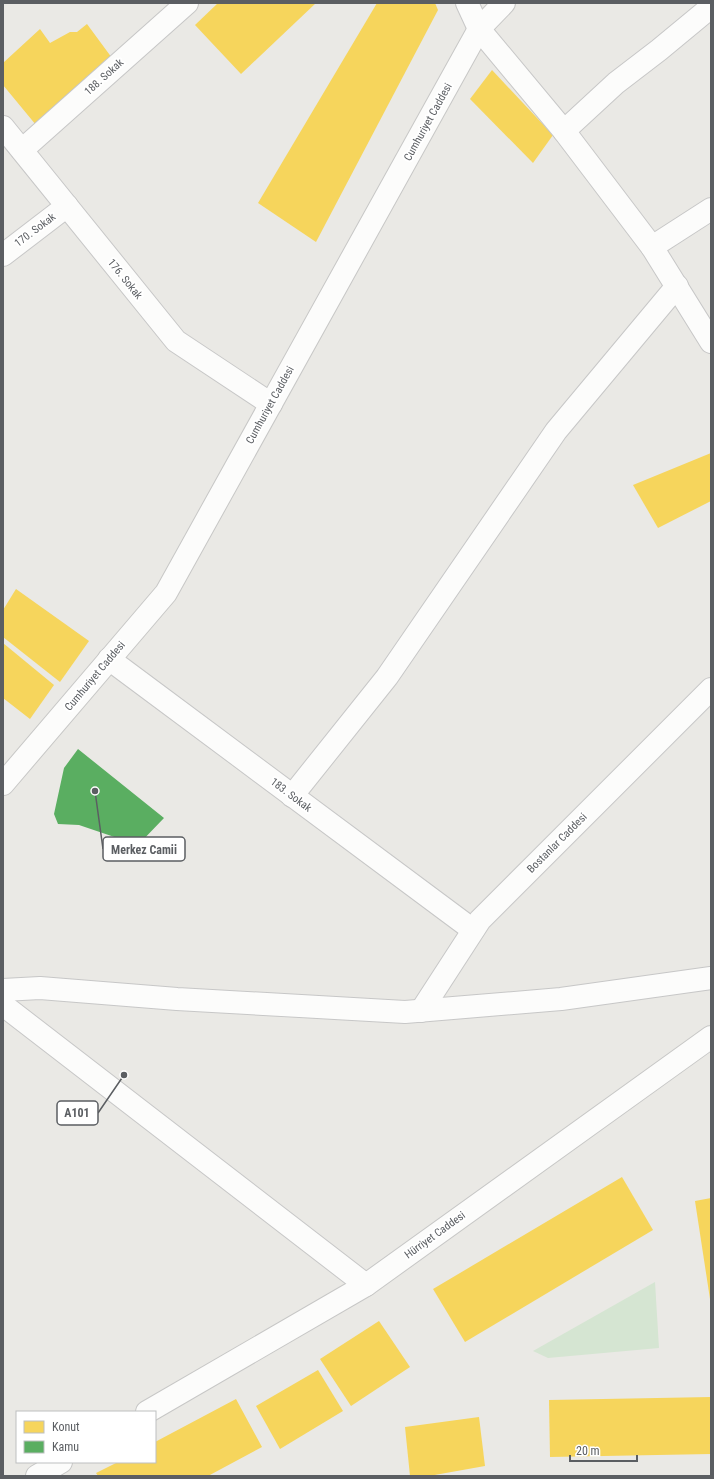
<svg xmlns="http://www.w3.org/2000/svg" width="714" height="1479" font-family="'Roboto Condensed',sans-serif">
  <rect width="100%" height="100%" fill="#eae9e5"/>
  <polygon fill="#d5e5d2" points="655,1282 659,1348 548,1358 533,1351"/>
  <g fill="#f6d55c">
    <polygon points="218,3 316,3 241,74 195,25"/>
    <polygon points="377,3 435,3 438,10 316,242 258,203"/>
    <polygon points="87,24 112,58 36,125 3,85 3,63 40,29 50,43 70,32 77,32"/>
    <polygon points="492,70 553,135 533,163 470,99"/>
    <polygon points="711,453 711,501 658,528 633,485"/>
    <polygon points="16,589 89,641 60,682 3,637 3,610"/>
    <polygon points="3,643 54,685 30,719 3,698"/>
    <polygon points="622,1177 653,1230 465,1342 433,1289"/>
    <polygon points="711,1198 711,1299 710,1299 695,1201"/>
    <polygon points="379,1321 410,1367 351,1406 320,1359"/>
    <polygon points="318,1370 343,1411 280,1449 256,1406"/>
    <polygon points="711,1397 711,1454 550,1457 549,1400"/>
    <polygon points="236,1399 262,1447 208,1476 98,1476 96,1473 118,1462 155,1462 155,1442"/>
    <polygon points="479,1417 485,1466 429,1476 410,1476 405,1427"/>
  </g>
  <polygon fill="#5aae61" points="78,749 164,818 138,845 79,825 58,824 54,814 64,768"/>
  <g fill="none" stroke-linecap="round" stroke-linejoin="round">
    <g stroke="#c7c7c7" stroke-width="24">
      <g id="street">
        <polyline points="467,3 479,29 564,131 652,247 711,342"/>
        <polyline points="3,127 176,341 271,404"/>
        <polyline points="564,131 616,83 659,50 711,7"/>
        <polyline points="22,150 187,3"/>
        <polyline points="652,247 711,209"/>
        <polyline points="3,255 67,206"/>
        <polyline points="109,659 473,930"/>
        <polyline points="292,796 387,677 556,431 677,286"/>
        <polyline points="3,990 40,988 177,999 405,1012 561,999 711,978"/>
        <polyline points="3,1005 366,1285"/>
        <polyline points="421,1011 480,920 711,689"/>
      </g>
    </g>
    <g stroke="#c7c7c6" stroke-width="24">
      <g id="secondary">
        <polyline points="3,784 166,593 479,29 504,3"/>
        <polyline points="147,1412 366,1285 711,1037"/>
        <polyline points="37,1476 61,1462"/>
      </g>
    </g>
    <use href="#street" stroke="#fcfcfb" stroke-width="22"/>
    <use href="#secondary" stroke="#fcfcfb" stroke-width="22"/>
  </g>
  <g text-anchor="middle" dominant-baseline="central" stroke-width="4" stroke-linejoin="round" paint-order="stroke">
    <g font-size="11" fill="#5b5e62" stroke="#fff">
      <text transform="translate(104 77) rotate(-42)">188. Sokak</text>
      <text transform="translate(428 122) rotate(-61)">Cumhuriyet Caddesi</text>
      <text transform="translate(35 230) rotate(-37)">170. Sokak</text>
      <text transform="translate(125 279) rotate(51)">176. Sokak</text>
      <text transform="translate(270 405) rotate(-61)">Cumhuriyet Caddesi</text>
      <text transform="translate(95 676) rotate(-50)">Cumhuriyet Caddesi</text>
      <text transform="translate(291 795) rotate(37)">183. Sokak</text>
      <text transform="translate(557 843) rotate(-45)">Bostanlar Caddesi</text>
      <text transform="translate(435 1235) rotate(-36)">Hürriyet Caddesi</text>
    </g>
  </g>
  <path fill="none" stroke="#5b5e62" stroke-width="1.5" d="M95 791L103 849M124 1075L98 1113"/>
  <g fill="#5b5e62" stroke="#fff" stroke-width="1.5">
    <circle cx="95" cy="791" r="4"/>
    <circle cx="124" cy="1075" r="4"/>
  </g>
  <g fill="#fff" stroke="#5b5e62" stroke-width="1.5">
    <rect x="103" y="837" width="82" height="24" rx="4"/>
    <rect x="57" y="1101" width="41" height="24" rx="4"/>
  </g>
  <g font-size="12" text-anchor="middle" font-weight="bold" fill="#5b5e62">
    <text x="144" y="854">Merkez Camii</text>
    <text x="77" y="1117">A101</text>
  </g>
  <rect width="714" height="1479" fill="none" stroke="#5b5e62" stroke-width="8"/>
  <rect x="16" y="1411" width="140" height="52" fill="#ffffff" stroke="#bdbfc0"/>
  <rect x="24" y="1421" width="20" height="12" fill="#f6d55c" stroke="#bdbfc0"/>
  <text x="52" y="1431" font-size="12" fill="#5b5e62">Konut</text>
  <rect x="24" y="1441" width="20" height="12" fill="#5aae61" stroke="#bdbfc0"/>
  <text x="52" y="1451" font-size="12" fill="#5b5e62">Kamu</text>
  <path d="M570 1455v6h67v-6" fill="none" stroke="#5b5e62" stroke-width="2"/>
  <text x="576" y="1455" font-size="12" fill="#5b5e62" stroke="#ffffff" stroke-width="3" paint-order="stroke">20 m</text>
</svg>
